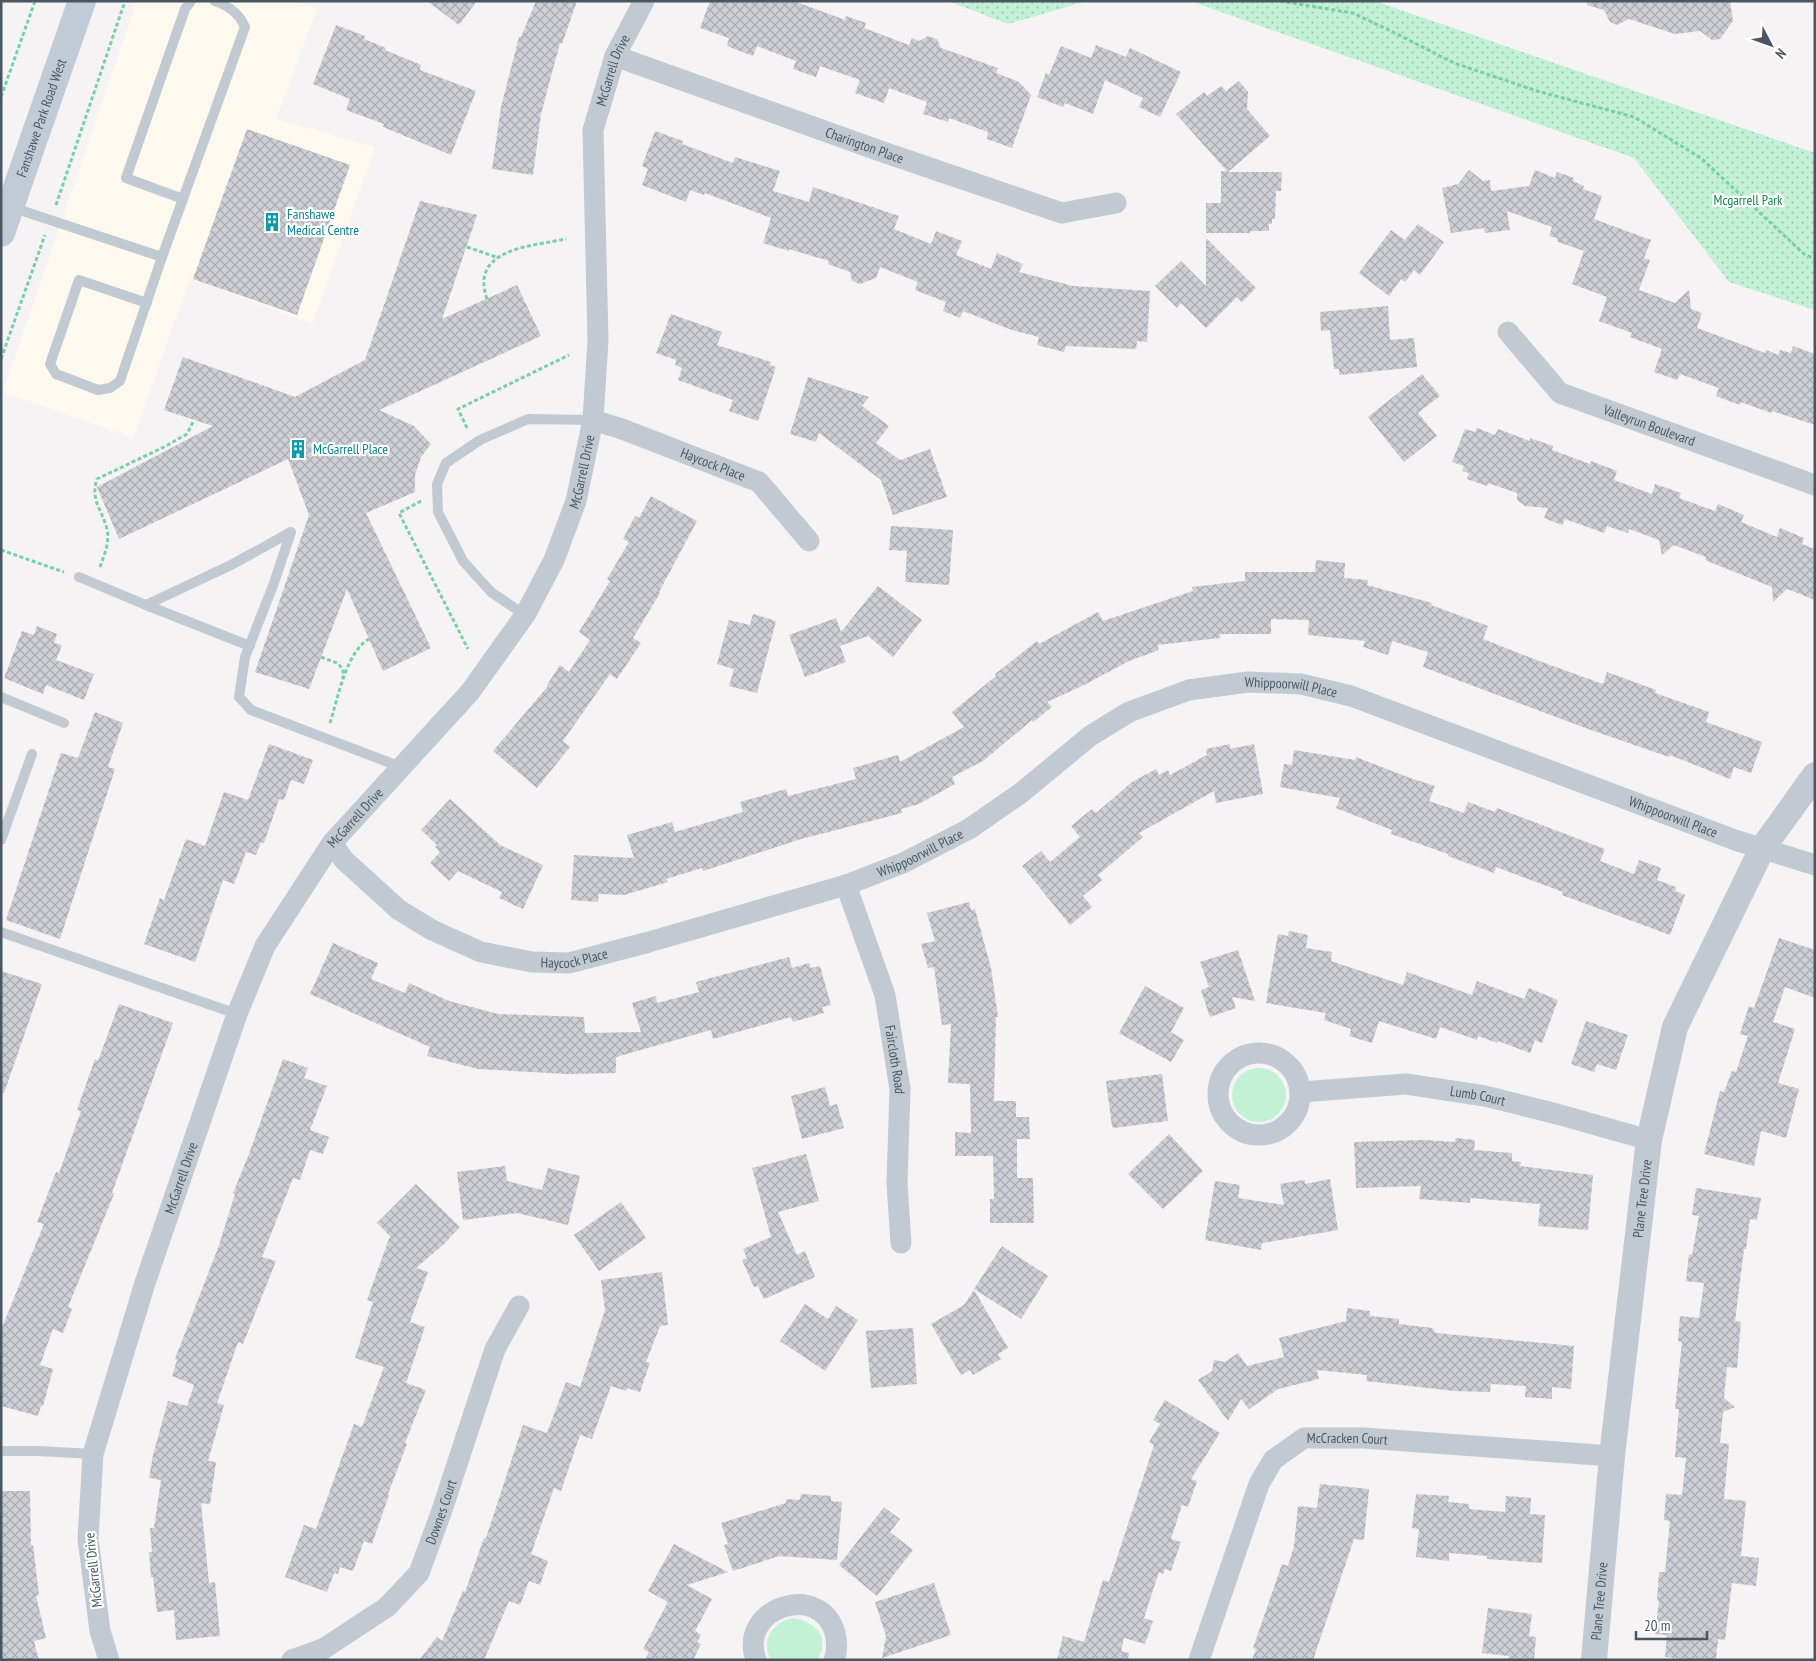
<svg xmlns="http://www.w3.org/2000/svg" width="1816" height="1661" font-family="'PT Sans Narrow',sans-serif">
  <defs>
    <pattern id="park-dots" width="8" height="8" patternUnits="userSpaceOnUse" patternTransform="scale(1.25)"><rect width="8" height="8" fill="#c3f1d5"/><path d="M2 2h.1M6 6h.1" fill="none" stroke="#a0c6b0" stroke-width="1.8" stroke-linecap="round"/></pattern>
    <pattern id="building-cross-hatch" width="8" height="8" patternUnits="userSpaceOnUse" patternTransform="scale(1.25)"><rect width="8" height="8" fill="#cdcfd5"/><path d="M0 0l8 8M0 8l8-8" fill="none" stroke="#a8abb0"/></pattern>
  </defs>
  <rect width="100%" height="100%" fill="#f5f3f3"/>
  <polygon fill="#fdf9ef" points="137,1 295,1 317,9 276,119 375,147 312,324 190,278 133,438 3,392"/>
  <g fill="#c3f1d5">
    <circle cx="1259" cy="1095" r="27"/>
    <path d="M792,1618C814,1620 832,1638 817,1660H771C760,1641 773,1622 792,1618Z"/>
  </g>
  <g fill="url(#park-dots)">
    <polygon points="948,1 1087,1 1008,24"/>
    <polygon points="1190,1 1375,1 1815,153 1815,310 1729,282 1634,158"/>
  </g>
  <g fill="url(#building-cross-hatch)">
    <polygon points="427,1 477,1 459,25"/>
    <polygon points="536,1 577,1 562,44 560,43 541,114 533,175 492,169 501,107 519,37 521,37"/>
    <polygon points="710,1 794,1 845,20 846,16 866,23 864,28 909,45 912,38 919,41 928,36 937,39 941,48 998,68 996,73 1019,82 1031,95 1012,148 987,139 988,132 949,118 948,122 923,114 927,102 889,88 884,103 855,93 860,80 820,66 816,77 793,69 796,61 757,46 753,56 727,46 729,38 700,28"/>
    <polygon points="1588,1 1730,1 1733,21 1720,39 1712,40 1700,31 1675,34 1629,19 1617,25 1610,22 1604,10 1587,5"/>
    <polygon points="336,25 365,36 364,39 386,48 385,50 421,65 420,70 476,91 451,155 383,127 384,124 346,110 350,99 313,84"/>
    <polygon points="1096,45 1126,57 1130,48 1181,72 1160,117 1139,107 1143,98 1105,80 1093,114 1065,103 1063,107 1037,97 1046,73 1049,75 1061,46 1091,58"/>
    <polygon points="1239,81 1248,92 1247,109 1270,136 1228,172 1282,172 1281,191 1276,191 1275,219 1272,219 1272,224 1269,224 1269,231 1250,231 1250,233 1206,233 1206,203 1221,203 1221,171 1227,171 1176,114 1204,92 1207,96 1221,86 1226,91"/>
    <polygon points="247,129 350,165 297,315 193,279"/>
    <polygon points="655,131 683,141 682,144 733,163 735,157 780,171 773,191 809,202 813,187 899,216 894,229 931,244 936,231 962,241 956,255 991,269 997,253 1023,264 1019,272 1073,286 1150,291 1147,342 1137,341 1136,349 1066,346 1064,352 1037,345 1039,337 1012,330 963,311 960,318 943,311 946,302 915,290 918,282 880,267 876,278 860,284 852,281 850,272 828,264 829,261 789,249 789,251 763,243 771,218 705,193 704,195 690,190 686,202 642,185 648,169 642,166"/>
    <polygon points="1469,170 1483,181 1490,180 1491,191 1529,186 1535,170 1555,178 1557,172 1574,178 1573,181 1584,186 1583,189 1602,196 1594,219 1651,240 1644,258 1650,260 1639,290 1675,303 1689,290 1691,309 1702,313 1697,328 1765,353 1766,350 1778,355 1780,350 1791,353 1793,346 1815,354 1815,425 1772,411 1771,413 1741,402 1740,405 1716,396 1719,388 1680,374 1677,380 1654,372 1662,349 1630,337 1632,333 1599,321 1607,297 1572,284 1584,251 1558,242 1557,238 1549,236 1552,227 1507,211 1510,230 1485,233 1484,228 1451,233 1442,188 1458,184"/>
    <polygon points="420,201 477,215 442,319 517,285 541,336 379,410 414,426 431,444 421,457 415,475 415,492 366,513 431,648 383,671 347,589 309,689 255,672 309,515 288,459 119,539 97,487 213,426 164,410 183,357 295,397 365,360"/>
    <polygon points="1418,224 1444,242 1420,275 1414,270 1405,282 1401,279 1389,296 1359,273 1391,230 1405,240"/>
    <polygon points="1206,238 1256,288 1242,302 1237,297 1206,328 1181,303 1177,308 1155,286 1181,261 1206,286"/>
    <polygon points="1388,306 1390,340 1414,338 1417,367 1339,375 1339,369 1334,369 1330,330 1321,331 1320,312"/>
    <polygon points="671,314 722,332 717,345 771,362 770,365 776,367 758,421 729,411 733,400 678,380 682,368 675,365 676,360 656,353"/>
    <polygon points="1422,374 1440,396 1418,413 1437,436 1404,462 1368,417"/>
    <polygon points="808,377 869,397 862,406 889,426 876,443 900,460 930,449 947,497 893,515 881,480 819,433 816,442 790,434"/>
    <polygon points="1477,428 1495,435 1498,429 1530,441 1530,438 1553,446 1552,450 1590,464 1591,461 1617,471 1614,480 1652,494 1655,484 1681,493 1679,498 1715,511 1718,504 1744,515 1741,522 1777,537 1780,528 1804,538 1802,544 1815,549 1815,600 1787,589 1773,602 1772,587 1705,560 1706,557 1674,545 1662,555 1659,540 1629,529 1628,533 1607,526 1604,533 1565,519 1562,525 1544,518 1548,508 1525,506 1517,500 1517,493 1488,483 1487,486 1467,479 1469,473 1462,471 1464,466 1452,462 1465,429 1475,432"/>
    <polygon points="651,496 697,521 659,592 660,593 633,638 641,643 617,679 610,674 563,741 570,747 537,788 493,751 548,686 547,685 560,665 569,672 590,640 579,632 610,581 607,579 629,542 623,539 635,516 639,518"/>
    <polygon points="891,526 953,530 949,585 905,582 907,551 889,550"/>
    <polygon points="1316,560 1345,563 1344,578 1368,580 1367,585 1432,603 1431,605 1488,626 1483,639 1539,661 1603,684 1607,672 1656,690 1655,693 1709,712 1706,722 1762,742 1751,773 1734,767 1730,779 1670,755 1669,757 1591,730 1423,667 1428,652 1392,641 1388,655 1363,647 1365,641 1308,635 1309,620 1271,619 1271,634 1220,634 1220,638 1157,645 1159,650 1129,661 1084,685 1047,702 1052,707 1033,722 1032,720 983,761 952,777 955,784 919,804 901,809 902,813 801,839 703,871 702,868 666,879 668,882 624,895 599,894 598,902 571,900 574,855 634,858 627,835 672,822 675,832 743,812 740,802 786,789 788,796 856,779 853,768 898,755 900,762 964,727 952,712 996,676 995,674 1037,641 1039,644 1098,612 1103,621 1193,591 1192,587 1245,581 1245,572 1315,572"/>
    <polygon points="878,586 922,620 893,657 868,636 840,646 846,662 805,677 789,635 836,618 841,632"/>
    <polygon points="753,614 776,621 757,693 729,686 734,669 717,664 729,620 750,625"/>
    <polygon points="37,626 57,634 54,643 62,645 56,660 94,674 84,700 46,685 43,694 4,678 22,631 34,635"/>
    <polygon points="95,712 123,723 108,767 115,769 60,939 6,920 61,753 78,758"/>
    <polygon points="269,744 313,760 304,784 291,780 284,800 279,799 264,843 261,842 256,855 246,852 234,884 223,880 195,962 144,944 160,898 164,900 186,839 205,846 224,792 248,800"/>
    <polygon points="1230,744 1230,749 1254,744 1263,794 1216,803 1214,791 1139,833 1143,837 1098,875 1102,880 1083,896 1092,907 1070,925 1022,866 1041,851 1050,862 1080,837 1071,826 1092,809 1096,813 1132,782 1156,769 1159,775 1168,770 1170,775 1207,755 1206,749"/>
    <polygon points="1294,750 1355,760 1356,757 1410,778 1435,786 1429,801 1464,813 1468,802 1495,812 1497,808 1605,849 1600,861 1634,874 1639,860 1661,868 1657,880 1676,887 1675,891 1685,895 1670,935 1562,895 1563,892 1496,867 1494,873 1448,856 1448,854 1391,834 1392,830 1336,808 1340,798 1280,787 1284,764 1292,765"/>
    <polygon points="450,799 500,845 543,865 523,909 499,898 502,892 458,871 449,881 430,863 440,852 435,847 437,845 421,830"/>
    <polygon points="969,902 971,910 975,909 991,968 998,1017 996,1017 994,1101 1016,1101 1016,1117 1029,1117 1030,1139 1017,1139 1017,1178 1033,1178 1034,1223 990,1223 990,1199 994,1199 993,1156 955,1156 955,1132 971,1133 970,1084 948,1083 951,1024 942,1025 934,967 928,968 921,944 935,941 927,913"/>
    <polygon points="1289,931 1308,935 1306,948 1332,952 1331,961 1403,985 1407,972 1472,995 1477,981 1524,999 1529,988 1558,1000 1542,1043 1535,1040 1530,1053 1498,1041 1497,1043 1478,1036 1477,1040 1440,1027 1436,1039 1379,1021 1372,1043 1349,1036 1351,1029 1324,1020 1326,1013 1266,1003 1278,934 1288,936"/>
    <polygon points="1779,938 1815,950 1815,998 1785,987 1773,1022 1795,1029 1778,1083 1799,1089 1786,1138 1761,1131 1754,1166 1704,1154 1720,1091 1724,1092 1732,1071 1736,1072 1748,1036 1740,1034 1749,1006 1754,1008"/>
    <polygon points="333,943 378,963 371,979 405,993 409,983 449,1001 498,1014 584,1017 585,1033 641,1032 632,1003 656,996 657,1003 699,992 696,982 789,957 792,968 809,963 811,968 820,966 831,1005 822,1007 824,1013 793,1022 791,1017 713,1039 711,1030 616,1057 616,1073 567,1074 478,1069 427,1056 430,1047 310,994"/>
    <polygon points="1238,950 1255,1001 1232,997 1236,1008 1210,1017 1201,990 1209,987 1200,962"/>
    <polygon points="1,971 42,984 4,1093 1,1092"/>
    <polygon points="1145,986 1184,1008 1171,1032 1184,1040 1171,1062 1119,1033"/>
    <polygon points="119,1004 173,1023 112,1193 114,1194 68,1307 72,1309 63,1333 53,1329 40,1365 53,1369 43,1406 41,1406 38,1416 1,1406 1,1330 44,1224 37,1222 56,1172 59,1173 81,1111 77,1110 95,1059 98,1061"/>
    <polygon points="1586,1021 1628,1035 1616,1070 1597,1064 1594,1072 1571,1064"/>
    <polygon points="283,1059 308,1068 304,1078 327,1086 310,1130 329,1137 323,1154 310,1150 300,1180 293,1178 262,1257 276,1261 243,1344 238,1342 217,1403 224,1405 208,1461 216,1462 210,1504 201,1503 209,1583 215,1582 220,1636 176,1640 174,1610 157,1612 153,1577 151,1577 149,1552 152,1552 150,1528 154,1528 161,1480 149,1478 153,1455 168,1401 187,1406 194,1385 172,1376 177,1360 175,1359 218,1248 235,1194 233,1193 249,1154"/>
    <polygon points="1162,1074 1168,1121 1114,1128 1112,1126 1106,1081"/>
    <polygon points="825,1087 830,1106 837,1104 844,1128 802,1139 791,1096"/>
    <polygon points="1169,1134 1203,1171 1163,1209 1128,1174"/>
    <polygon points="1456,1138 1475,1140 1474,1150 1512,1153 1512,1161 1521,1162 1520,1166 1593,1175 1588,1230 1538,1226 1540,1204 1470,1198 1470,1203 1419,1199 1421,1186 1356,1188 1354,1142 1424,1140 1455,1142"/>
    <polygon points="806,1154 819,1201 778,1212 797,1255 805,1251 815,1277 764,1299 758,1286 754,1287 742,1260 747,1258 743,1249 771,1237 752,1168"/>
    <polygon points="505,1166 507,1181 542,1190 548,1168 580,1176 568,1225 517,1213 463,1220 457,1172"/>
    <polygon points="1330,1179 1338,1230 1262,1243 1261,1250 1205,1240 1215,1181 1240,1185 1238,1198 1284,1205 1280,1184 1305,1180 1305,1184"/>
    <polygon points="416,1184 460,1227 444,1244 416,1268 428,1272 410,1322 425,1327 406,1383 426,1390 405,1443 407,1444 388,1494 389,1495 372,1544 364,1541 353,1571 340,1567 338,1574 334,1573 327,1592 285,1577 304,1525 316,1529 354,1424 362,1427 384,1367 355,1358 373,1302 367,1300 390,1236 377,1223"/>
    <polygon points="1696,1188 1761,1198 1757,1220 1750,1219 1746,1249 1744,1249 1735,1321 1741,1322 1737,1368 1727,1367 1724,1398 1735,1407 1723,1412 1720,1443 1729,1444 1724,1499 1746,1501 1741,1556 1759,1558 1756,1586 1732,1583 1725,1640 1718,1639 1716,1660 1694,1660 1665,1657 1667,1635 1655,1634 1659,1601 1657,1600 1659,1572 1665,1572 1670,1521 1664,1520 1666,1494 1682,1495 1686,1458 1675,1457 1679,1409 1675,1409 1682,1342 1678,1341 1680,1316 1699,1318 1704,1283 1686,1281 1689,1254 1692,1255 1699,1216 1692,1215"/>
    <polygon points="621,1202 646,1238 599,1271 574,1235"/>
    <polygon points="1002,1246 1048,1276 1021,1319 974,1289"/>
    <polygon points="662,1272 668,1325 660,1326 646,1362 650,1363 640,1392 627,1388 626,1391 611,1386 592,1439 580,1435 561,1491 554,1488 531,1554 548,1561 540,1585 529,1581 520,1605 509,1601 484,1660 419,1660 437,1637 442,1641 463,1591 465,1592 484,1538 486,1538 523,1425 547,1433 566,1382 580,1387 605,1310 601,1280"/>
    <polygon points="974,1290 1008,1348 998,1354 1001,1359 973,1375 970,1370 961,1375 931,1324 964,1305"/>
    <polygon points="805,1304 828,1319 836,1306 858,1320 825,1371 780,1341"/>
    <polygon points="1347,1308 1370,1311 1370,1316 1399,1319 1399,1324 1432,1328 1436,1333 1574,1346 1571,1389 1552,1387 1552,1399 1525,1397 1526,1386 1491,1384 1490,1392 1454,1391 1366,1381 1367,1375 1317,1370 1319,1379 1278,1389 1249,1409 1241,1399 1228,1421 1198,1380 1212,1371 1214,1360 1225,1362 1238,1353 1247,1366 1284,1357 1279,1338 1346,1321"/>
    <polygon points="913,1328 917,1384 871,1388 866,1331"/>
    <polygon points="1165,1400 1220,1433 1191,1479 1197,1481 1188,1507 1182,1505 1171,1539 1181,1542 1171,1571 1165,1569 1163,1574 1159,1572 1144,1618 1153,1621 1145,1644 1124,1638 1121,1651 1129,1653 1128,1660 1057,1660 1063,1636 1084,1642 1103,1580 1109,1582 1154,1445 1149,1442 1160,1424 1153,1420"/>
    <polygon points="1320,1484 1369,1489 1364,1540 1354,1539 1313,1660 1252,1660 1256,1649 1253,1648 1282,1564 1288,1566 1294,1546 1298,1506 1317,1508"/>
    <polygon points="2,1491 30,1491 31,1545 33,1545 39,1595 36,1596 46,1638 34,1641 39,1660 1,1660"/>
    <polygon points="801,1494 831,1496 831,1501 842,1502 837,1560 779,1556 733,1571 724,1545 728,1544 721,1523 786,1503 786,1499 800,1500"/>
    <polygon points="1416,1494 1449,1496 1448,1502 1469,1504 1469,1509 1505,1512 1506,1496 1531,1498 1530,1514 1545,1515 1542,1563 1487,1559 1487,1556 1449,1553 1449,1561 1416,1557 1419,1529 1412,1528"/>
    <polygon points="884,1507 900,1519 890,1532 913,1550 877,1596 839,1565"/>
    <polygon points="674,1544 728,1572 687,1585 712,1599 695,1631 701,1635 697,1642 701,1644 693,1660 645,1660 649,1652 643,1649 668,1602 648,1591"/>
    <polygon points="934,1583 951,1635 882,1658 886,1636 875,1602"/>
    <polygon points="1488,1608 1532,1614 1529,1636 1536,1637 1534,1660 1508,1660 1509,1656 1482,1653"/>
  </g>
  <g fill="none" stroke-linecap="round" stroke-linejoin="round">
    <g stroke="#7ad0a6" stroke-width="3" stroke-dasharray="4 2.5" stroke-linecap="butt">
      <polyline points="1280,1 1353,13 1397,34 1454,63 1537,91 1634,117 1701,158 1804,254 1815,259"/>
      <polyline points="1,97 35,1"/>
      <polyline points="56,205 125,1"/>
      <polyline points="467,247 496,257"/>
      <path d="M487,299C469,248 533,246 566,239"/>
      <polyline points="1,359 45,235"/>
      <polyline points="467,428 458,409 569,355"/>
      <polyline points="421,501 399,513 468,649"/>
      <polyline points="1,550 64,572"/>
      <path d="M100,567C104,555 110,543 107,529C102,509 90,501 97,479L164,447L187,434L194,420"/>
      <polyline points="321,657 337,663 343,669 343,679"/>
      <path d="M330,723C338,698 346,652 369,639"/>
    </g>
    <g stroke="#c1cad2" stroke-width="10">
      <polyline points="183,199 126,178 185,9 191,1"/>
      <path d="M11,207L162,257L245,27C239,13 229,6 215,1"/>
      <polyline points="147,303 79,280 50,364 56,374 98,390 110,388 120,381 162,257"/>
      <polyline points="79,577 146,605 231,565 291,532 274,583 245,657 239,697 251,710 401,767"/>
      <polyline points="146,605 250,646"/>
      <polyline points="525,615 491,592 463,561 438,512 437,484 446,463 480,440 528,419 593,420"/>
      <polyline points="1,697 64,723"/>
      <polyline points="1,840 32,754"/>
      <polyline points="1,932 237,1014"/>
      <polyline points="1,1451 38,1451 93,1454"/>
    </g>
    <g stroke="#c1cad2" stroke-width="21">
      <path id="s1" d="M615,56L883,152L1062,213L1116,203"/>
      <path id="s2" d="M1508,332L1560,393L1815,485"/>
      <path id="s3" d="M593,420L622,429L759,482L809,541"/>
      <path id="s4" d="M332,843L344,860L399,910L432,930L481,952L532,962L569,963L649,942L846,885L903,863L969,829L1021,793L1090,736L1129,712L1189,690L1248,682L1301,684L1351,696L1735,840L1815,865"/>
      <path id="s5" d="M846,885L885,995L900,1089L897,1183L901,1243"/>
      <circle cx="1259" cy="1094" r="41"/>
      <path id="s6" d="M1301,1092L1406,1084L1485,1096L1557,1114L1649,1140"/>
      <path id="s7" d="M109,1660L100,1631L88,1539L93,1454L145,1283L237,1014L265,946L332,843L470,692L525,615L554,560L576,501L593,420L598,340L593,130L615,56L644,1"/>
      <path id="s8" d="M292,1660L323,1649L387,1607L419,1573L441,1513L495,1349L519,1306"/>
      <path d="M756,1660C737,1607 821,1581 835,1633C837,1642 838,1651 834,1660"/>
      <path id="s9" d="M1199,1660L1259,1484L1273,1460L1304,1438H1364L1612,1456"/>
    </g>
    <path stroke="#c1cad2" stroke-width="26" id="s10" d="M1594,1660L1612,1456L1649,1140L1675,1027L1762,849L1815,775"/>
    <path stroke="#c1cbd6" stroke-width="28" id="s11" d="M1,233L82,1"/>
  </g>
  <defs>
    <g id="building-bare" transform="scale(1.5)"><path d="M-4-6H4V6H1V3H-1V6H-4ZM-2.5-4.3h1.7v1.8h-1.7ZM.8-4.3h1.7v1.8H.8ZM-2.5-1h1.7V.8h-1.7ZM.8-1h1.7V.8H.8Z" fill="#0f9aa8" stroke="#fff" stroke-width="2.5" paint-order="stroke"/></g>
  </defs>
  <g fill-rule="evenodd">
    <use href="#building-bare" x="272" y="222"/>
    <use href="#building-bare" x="298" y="449"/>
  </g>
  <g text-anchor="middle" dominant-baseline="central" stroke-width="4.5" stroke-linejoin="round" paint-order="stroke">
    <g font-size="14" fill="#4a5661" stroke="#fff">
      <text stroke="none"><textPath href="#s7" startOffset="1728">McGarrell Drive</textPath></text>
      <text stroke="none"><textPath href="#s11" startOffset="122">Fanshawe Park Road West</textPath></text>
      <text stroke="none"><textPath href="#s1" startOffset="265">Charington Place</textPath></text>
      <text stroke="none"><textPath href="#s2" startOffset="175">Valleyrun Boulevard</textPath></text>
      <text stroke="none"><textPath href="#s3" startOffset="128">Haycock Place</textPath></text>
      <text stroke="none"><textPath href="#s7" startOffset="1322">McGarrell Drive</textPath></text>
      <text stroke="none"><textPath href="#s4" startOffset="1065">Whippoorwill Place</textPath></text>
      <text stroke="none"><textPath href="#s4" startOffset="1470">Whippoorwill Place</textPath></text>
      <text stroke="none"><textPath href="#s7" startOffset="902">McGarrell Drive</textPath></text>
      <text stroke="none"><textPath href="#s4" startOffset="645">Whippoorwill Place</textPath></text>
      <text stroke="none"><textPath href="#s4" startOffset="282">Haycock Place</textPath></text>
      <text stroke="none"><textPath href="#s5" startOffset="182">Faircloth Road</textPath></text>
      <text stroke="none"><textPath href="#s6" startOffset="178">Lumb Court</textPath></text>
      <text stroke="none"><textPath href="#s7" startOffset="498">McGarrell Drive</textPath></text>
      <text stroke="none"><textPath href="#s10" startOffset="464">Plane Tree Drive</textPath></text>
      <text stroke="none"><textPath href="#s9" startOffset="295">McCracken Court</textPath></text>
      <text stroke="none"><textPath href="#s8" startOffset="221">Downes Court</textPath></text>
      <text transform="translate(93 1570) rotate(-96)">McGarrell Drive</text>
      <text stroke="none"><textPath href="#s10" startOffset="59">Plane Tree Drive</textPath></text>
    </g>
    <g font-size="14" fill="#17864f" stroke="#fff">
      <text x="1748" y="200">Mcgarrell Park</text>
    </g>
    <g font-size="14" fill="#0d838f" stroke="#fff" text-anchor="start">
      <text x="287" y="214">Fanshawe<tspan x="287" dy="16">Medical Centre</tspan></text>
      <text x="313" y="449">McGarrell Place</text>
    </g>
  </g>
  <rect width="1816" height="1661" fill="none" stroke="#4a5661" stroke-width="5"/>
  <g transform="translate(1771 45) rotate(131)" stroke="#ffffff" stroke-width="4" paint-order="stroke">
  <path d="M0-4L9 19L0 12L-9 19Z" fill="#4a5661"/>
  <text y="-8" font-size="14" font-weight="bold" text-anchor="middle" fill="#4a5661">N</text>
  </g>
  <path d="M1636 1631v8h71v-8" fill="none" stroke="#4a5661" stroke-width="2.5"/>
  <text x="1644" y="1631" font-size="15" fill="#4a5661" stroke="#ffffff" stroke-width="4" paint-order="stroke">20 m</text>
</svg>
